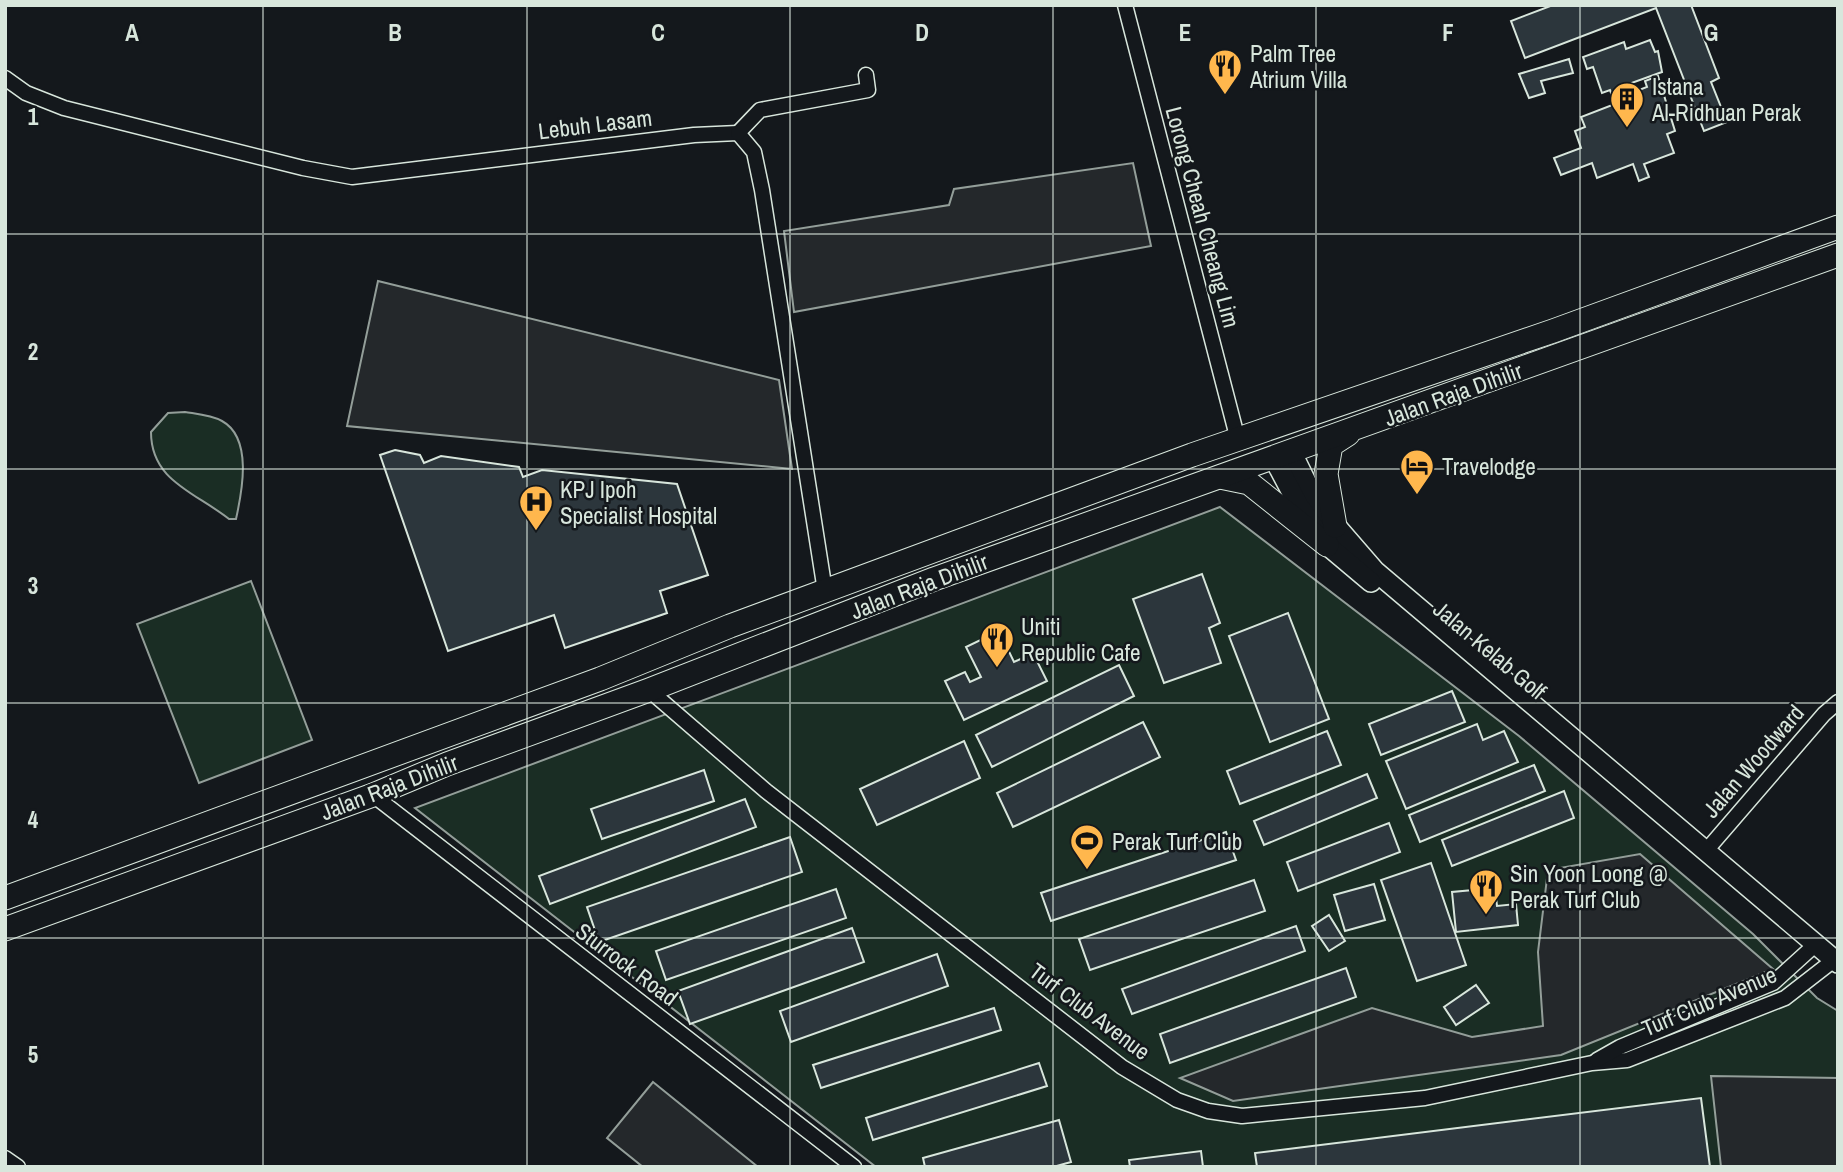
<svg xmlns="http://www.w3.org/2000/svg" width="1843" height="1172" font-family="'Archivo Narrow',sans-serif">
  <rect width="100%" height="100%" fill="#14181c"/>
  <g fill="#1a2d24" stroke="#939e99" stroke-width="2">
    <path d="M185,412C197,414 211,415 222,421C253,438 242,492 236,519H229C195,492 151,481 151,432L168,413Z"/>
    <polygon points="1220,507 1519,736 1753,934 1817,998 1838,1011 1838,1167 876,1167 415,808"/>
    <polygon points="251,581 312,740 199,783 137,624"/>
  </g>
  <g fill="#24282b" stroke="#939e99" stroke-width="2">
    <polygon points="1133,163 1151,246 794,312 784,231 949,205 954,189"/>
    <polygon points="378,281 779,380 792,469 347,426"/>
    <polygon points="1640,854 1773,969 1561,1055 1233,1101 1180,1078 1372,1008 1472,1037 1543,1026 1538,952 1548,870"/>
    <polygon points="1711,1076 1838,1078 1838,1167 1721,1167"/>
    <polygon points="653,1082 758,1167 643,1167 607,1138"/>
  </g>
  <g fill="#2c363c" stroke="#d8e6dc" stroke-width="2">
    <polygon points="1553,5 1691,5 1719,78 1711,82 1727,122 1704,131 1656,8 1525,58 1511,21"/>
    <polygon points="1650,40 1655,52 1658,51 1662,72 1623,86 1625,92 1612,96 1610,90 1602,93 1593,67 1587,69 1583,57 1624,42 1626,49"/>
    <polygon points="1569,59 1573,73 1541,81 1545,93 1529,98 1519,74"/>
    <polygon points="1658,76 1675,131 1667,134 1674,153 1644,164 1649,177 1639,181 1633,164 1597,178 1592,163 1561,175 1554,158 1581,148 1575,131 1585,127 1581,117 1628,99 1626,95 1647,87 1645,81"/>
    <polygon points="395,450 420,455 424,463 441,456 519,467 523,477 542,470 677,484 708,575 660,591 667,613 565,648 554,615 448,651 380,455"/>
    <polygon points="1202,574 1220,623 1209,628 1221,663 1164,683 1133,599"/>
    <polygon points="1288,613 1329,719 1270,742 1229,636"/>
    <polygon points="999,631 1014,662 1033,653 1047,681 964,720 945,681 965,672 970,682 981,677 966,647"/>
    <polygon points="1119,665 1134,696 992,767 976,735"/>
    <polygon points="1452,691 1465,722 1381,755 1369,724"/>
    <polygon points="1143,722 1160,757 1013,827 997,793"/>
    <polygon points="1477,724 1483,740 1504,731 1518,762 1406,809 1386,761"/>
    <polygon points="1327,731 1341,765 1240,804 1227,771"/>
    <polygon points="964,741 980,778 877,825 860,789"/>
    <polygon points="1534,765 1545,791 1420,842 1409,815"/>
    <polygon points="704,770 714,801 602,839 591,809"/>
    <polygon points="1367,774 1377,798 1264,845 1254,821"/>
    <polygon points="1564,791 1574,818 1452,866 1442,840"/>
    <polygon points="745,799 756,827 550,904 539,876"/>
    <polygon points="1389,823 1400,852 1298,891 1287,862"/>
    <polygon points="1226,832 1236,860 1051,921 1041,893"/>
    <polygon points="790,837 802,872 599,942 587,907"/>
    <polygon points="1431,863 1466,965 1417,981 1381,880"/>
    <polygon points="1254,880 1265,911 1090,970 1079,939"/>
    <polygon points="1374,884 1385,920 1345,931 1334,895"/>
    <polygon points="1495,888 1497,906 1516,904 1518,925 1456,932 1452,892"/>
    <polygon points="836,889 846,918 666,980 656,951"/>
    <polygon points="1329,915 1345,941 1329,951 1312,926"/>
    <polygon points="1296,926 1305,951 1132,1014 1122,989"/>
    <polygon points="852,928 864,962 690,1024 678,991"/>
    <polygon points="937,954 948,986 791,1042 780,1011"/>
    <polygon points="1346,968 1356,997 1170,1063 1160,1034"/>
    <polygon points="1476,985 1489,1003 1456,1025 1444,1007"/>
    <polygon points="994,1008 1001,1030 821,1088 813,1065"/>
    <polygon points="1039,1063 1047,1086 873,1140 866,1118"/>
    <polygon points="1701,1098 1710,1167 1257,1167 1255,1153"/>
    <polygon points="1059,1120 1071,1162 1053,1167 925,1167 923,1158"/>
    <polygon points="1201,1151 1203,1167 1130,1167 1129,1160"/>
  </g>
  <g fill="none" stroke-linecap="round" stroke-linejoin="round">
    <g stroke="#d8e6dc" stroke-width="17">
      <g id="street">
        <polyline points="1125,5 1238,440"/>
        <polyline points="5,78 26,93 64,108 303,168 352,177 694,135 738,133 754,152 762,190 825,591"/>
        <polyline points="738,133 760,110 868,90 866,75"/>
        <polyline points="649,690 766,791 1122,1067 1177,1100 1208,1111 1242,1116 1425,1098 1592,1063 1627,1060 1785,998 1834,960"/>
        <polyline points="373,795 854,1167"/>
        <polyline points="1705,852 1824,714 1838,702"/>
        <polyline points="1597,1060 1620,1047 1773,983 1816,944"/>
        <polyline points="5,1158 18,1167"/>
      </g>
    </g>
    <g stroke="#d8e6dc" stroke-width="22">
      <g id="secondary">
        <polyline points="1291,451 1317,504 1375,571 1838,963"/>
        <polyline points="1273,457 1299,506 1327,545 1371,582"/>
      </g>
    </g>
    <g stroke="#d8e6dc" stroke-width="25">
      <g id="primary">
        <polyline points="1220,477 1249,483 1327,545"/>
        <polyline points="1335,526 1326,474 1331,445 1348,434"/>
        <polyline points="5,898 600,679 730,626 1192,455 1553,331 1838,227"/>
        <polyline points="5,929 373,795 447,764 649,690 934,579 1838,255"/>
      </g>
    </g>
    <use href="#street" stroke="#14181c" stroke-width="14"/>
    <use href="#secondary" stroke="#14181c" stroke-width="19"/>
    <use href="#primary" stroke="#14181c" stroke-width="23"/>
  </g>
  <path fill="none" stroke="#d8e6dc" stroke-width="2" stroke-opacity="0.55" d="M263,5V1167M527,5V1167M790,5V1167M1053,5V1167M1316,5V1167M1580,5V1167M5,234H1838M5,469H1838M5,703H1838M5,938H1838"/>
  <defs>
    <g id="restaurant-pin" transform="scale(1.75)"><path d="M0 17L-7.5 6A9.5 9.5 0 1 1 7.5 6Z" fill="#ffb74d" stroke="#14181c"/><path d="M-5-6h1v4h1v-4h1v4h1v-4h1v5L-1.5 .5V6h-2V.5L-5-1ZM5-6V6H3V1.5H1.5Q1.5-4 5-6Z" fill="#111"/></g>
    <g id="building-pin" transform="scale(1.75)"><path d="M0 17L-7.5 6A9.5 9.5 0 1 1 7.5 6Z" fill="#ffb74d" stroke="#14181c"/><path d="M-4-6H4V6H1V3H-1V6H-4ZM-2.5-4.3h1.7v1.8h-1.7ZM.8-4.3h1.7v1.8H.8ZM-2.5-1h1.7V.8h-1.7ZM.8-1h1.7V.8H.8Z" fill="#111"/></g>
    <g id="hotel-pin" transform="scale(1.75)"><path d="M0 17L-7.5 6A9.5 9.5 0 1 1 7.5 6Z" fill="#ffb74d" stroke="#14181c"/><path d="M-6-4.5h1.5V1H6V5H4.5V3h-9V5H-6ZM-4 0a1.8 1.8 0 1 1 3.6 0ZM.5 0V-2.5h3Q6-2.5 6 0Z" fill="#111"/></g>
    <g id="hospital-pin" transform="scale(1.75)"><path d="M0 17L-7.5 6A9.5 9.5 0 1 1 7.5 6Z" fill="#ffb74d" stroke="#14181c"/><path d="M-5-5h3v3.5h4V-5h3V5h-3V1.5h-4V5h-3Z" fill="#111"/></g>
    <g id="stadium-pin" transform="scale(1.75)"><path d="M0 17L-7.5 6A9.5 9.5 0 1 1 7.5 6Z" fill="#ffb74d" stroke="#14181c"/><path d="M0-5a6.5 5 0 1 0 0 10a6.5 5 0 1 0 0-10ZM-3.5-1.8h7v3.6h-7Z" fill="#111"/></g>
  </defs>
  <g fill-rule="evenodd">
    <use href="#restaurant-pin" x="1225" y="66"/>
    <use href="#building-pin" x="1627" y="99"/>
    <use href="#hotel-pin" x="1417" y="466"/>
    <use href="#hospital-pin" x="536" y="502"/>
    <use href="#restaurant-pin" x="997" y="639"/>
    <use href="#stadium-pin" x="1087" y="841"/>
    <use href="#restaurant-pin" x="1486" y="886"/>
  </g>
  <g text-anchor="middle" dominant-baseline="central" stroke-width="5" stroke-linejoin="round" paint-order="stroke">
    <g font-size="23" fill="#d8e6dc" stroke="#14181c" text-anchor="start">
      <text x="1250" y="53">Palm Tree<tspan x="1250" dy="26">Atrium Villa</tspan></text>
      <text x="1652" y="86">Istana<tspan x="1652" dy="26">Al-Ridhuan Perak</tspan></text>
      <text x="1442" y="466">Travelodge</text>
      <text x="560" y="489">KPJ Ipoh<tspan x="560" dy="26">Specialist Hospital</tspan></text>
      <text x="1021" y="626">Uniti<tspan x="1021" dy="26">Republic Cafe</tspan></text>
      <text x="1112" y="841">Perak Turf Club</text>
      <text x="1510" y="873">Sin Yoon Loong @<tspan x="1510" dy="26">Perak Turf Club</tspan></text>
    </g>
    <g font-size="23" fill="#d8e6dc" stroke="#14181c">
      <text transform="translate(595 124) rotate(-7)">Lebuh Lasam</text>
      <text transform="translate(1203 217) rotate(75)">Lorong Cheah Cheang Lim</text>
      <text transform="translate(1453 394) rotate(-20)">Jalan Raja Dihilir</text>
      <text transform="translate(919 586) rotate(-21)">Jalan Raja Dihilir</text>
      <text transform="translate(1490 650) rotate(40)">Jalan Kelab Golf</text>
      <text transform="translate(1753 761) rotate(-49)">Jalan Woodward</text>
      <text transform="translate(389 787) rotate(-21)">Jalan Raja Dihilir</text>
      <text transform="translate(627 964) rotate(37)">Sturrock Road</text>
      <text transform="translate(1709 1001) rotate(-23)">Turf Club Avenue</text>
      <text transform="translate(1090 1011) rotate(37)">Turf Club Avenue</text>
    </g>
  </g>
  <g font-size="23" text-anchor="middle" font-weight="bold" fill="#d8e6dc" stroke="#14181c" stroke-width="5" stroke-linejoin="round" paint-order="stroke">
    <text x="132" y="41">A</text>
    <text x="395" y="41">B</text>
    <text x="658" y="41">C</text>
    <text x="922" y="41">D</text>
    <text x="1185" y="41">E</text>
    <text x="1448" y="41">F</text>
    <text x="1711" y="41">G</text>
    <text x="33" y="125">1</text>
    <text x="33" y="360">2</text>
    <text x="33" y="594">3</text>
    <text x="33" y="828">4</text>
    <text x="33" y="1063">5</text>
  </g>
  <rect width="1843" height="1172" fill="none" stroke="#d8e6dc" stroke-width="14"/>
</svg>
